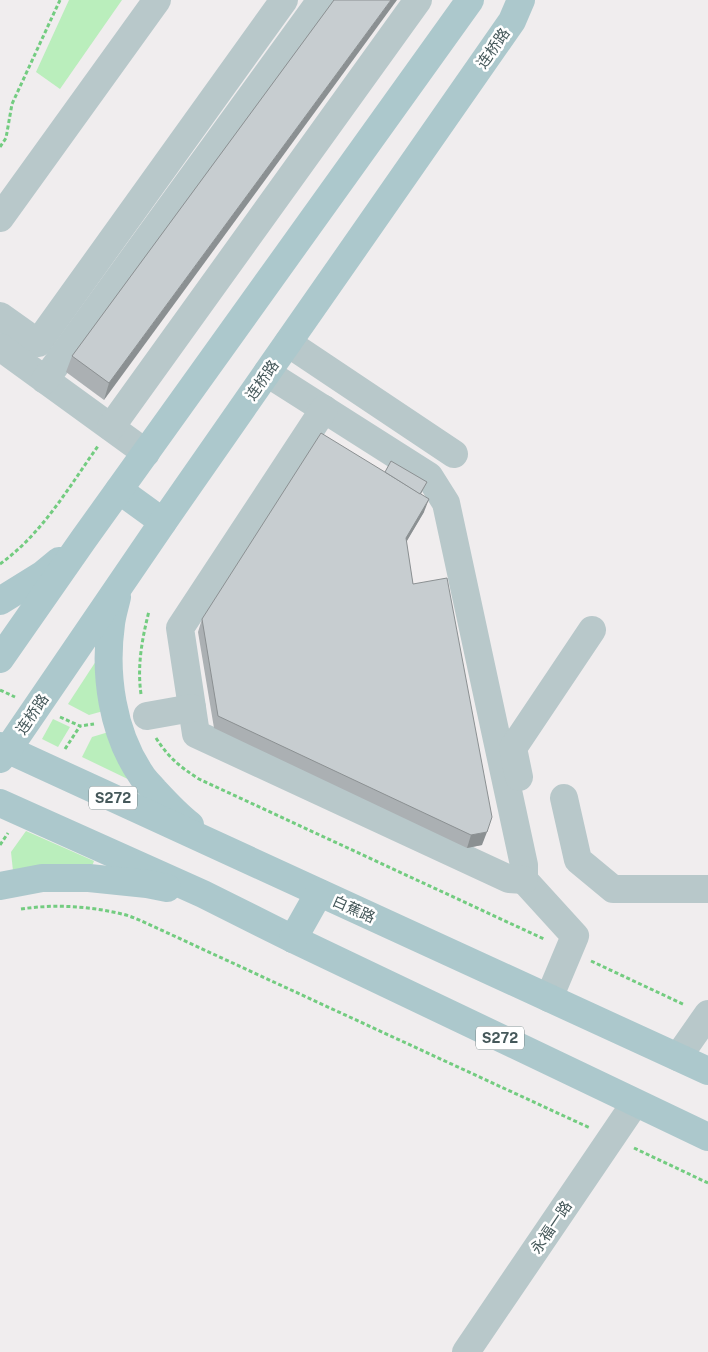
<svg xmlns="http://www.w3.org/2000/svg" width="708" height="1352" font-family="'Public Sans','Noto Sans SC',sans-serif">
  <rect width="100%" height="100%" fill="#f0edee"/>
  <g fill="#baeebc">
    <polygon points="69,0 122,0 60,89 36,72"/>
    <polygon points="98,658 107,710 89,715 68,704"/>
    <polygon points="53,719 70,727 58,747 42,739"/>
    <polygon points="112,731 136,783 82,757 92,737"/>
    <polygon points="26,831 94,861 91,869 13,871 11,852"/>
  </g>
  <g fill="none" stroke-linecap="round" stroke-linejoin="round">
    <g stroke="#73cc80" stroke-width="3" stroke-dasharray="4 2.5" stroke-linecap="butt">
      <polyline points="0,147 6,138 12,104 60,0"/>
      <path d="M0,564C42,534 69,487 98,446"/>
      <polyline points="0,690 15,697"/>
      <path d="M141,694C137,666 142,639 149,611"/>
      <polyline points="60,717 80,726 94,724"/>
      <path d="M156,738C168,757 180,767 199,779L544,939"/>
      <polyline points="65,749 80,726"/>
      <polyline points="0,845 8,833"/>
      <path d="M21,909C54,904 89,906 122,914C135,917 147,924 159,929L590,1128"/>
      <polyline points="591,961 685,1005"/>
      <polyline points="634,1148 708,1183"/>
    </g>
    <g stroke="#b8c8ca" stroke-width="28">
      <polyline points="0,218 157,0"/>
      <polyline points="0,316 38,343 284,0"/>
      <polyline points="288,343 454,454"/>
      <polyline points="0,347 146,453"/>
      <polyline points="267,373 429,476 446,503 524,865 524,880 575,936 549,998"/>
      <polyline points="45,380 321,0"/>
      <polyline points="324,409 180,628 196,734 509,879 524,880"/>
      <polyline points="111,427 418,0"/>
      <polyline points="147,716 192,708"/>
      <polyline points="519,777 513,748 592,630"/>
      <polyline points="564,798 578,860 613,889 708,889"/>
      <polyline points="678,1057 708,1014"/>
      <polyline points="466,1352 635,1103"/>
    </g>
    <g stroke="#acc8cc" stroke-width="28">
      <polyline points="119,490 163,522"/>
      <path d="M117,597C115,606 112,615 111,624C104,674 112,733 142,776C145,781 150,785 154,790C166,803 176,814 190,825"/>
      <polyline points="0,601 42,575 59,561"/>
      <polyline points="0,659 83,540 470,0"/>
      <polyline points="0,746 708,1071"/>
      <polyline points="0,759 8,749 163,522 512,21 521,0"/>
      <polyline points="0,803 203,894 293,939 708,1137"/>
      <polyline points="0,886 42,878 89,878 147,884 167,888"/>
      <polyline points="293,939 319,893"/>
    </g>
  </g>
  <g fill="#abb0b3">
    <polygon points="334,0 104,400 66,372 72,356"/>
    <polygon points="385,472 427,482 421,494 424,512 406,542 413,584 482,845 467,848 214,728 198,632 202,619"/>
  </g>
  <g fill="#8b9092">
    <polygon points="391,0 397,0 104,400 109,383"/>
    <polygon points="429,499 424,512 401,551 406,538"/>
    <polygon points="487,832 482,845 467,848 471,835"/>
  </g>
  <g fill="#c7cdd0" stroke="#8b9092">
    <polygon points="334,0 391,0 109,383 72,356"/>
    <polygon points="321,433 429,499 406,538 413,584 447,578 492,817 487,832 471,835 218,716 202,619"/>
    <polygon points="391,461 427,482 420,494 385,472"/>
  </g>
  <g text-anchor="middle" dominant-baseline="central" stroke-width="5" stroke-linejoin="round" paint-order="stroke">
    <g fill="#fff" stroke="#7d8a8c" stroke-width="1">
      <rect x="89" y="786.5" width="48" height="23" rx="4"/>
      <rect x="476" y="1026.5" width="48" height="23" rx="4"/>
    </g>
    <g font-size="14" font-weight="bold" fill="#45585a">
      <text x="113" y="798">S272</text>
      <text x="500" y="1038">S272</text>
    </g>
    <g font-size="15" fill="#45585a" stroke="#fff">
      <text transform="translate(493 48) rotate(-55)">连桥路</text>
      <text transform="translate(262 380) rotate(-55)">连桥路</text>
      <text transform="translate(32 714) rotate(-56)">连桥路</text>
      <text transform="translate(354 909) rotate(24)">白蕉路</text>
      <text transform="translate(551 1227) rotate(-56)">永福一路</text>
    </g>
  </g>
</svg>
